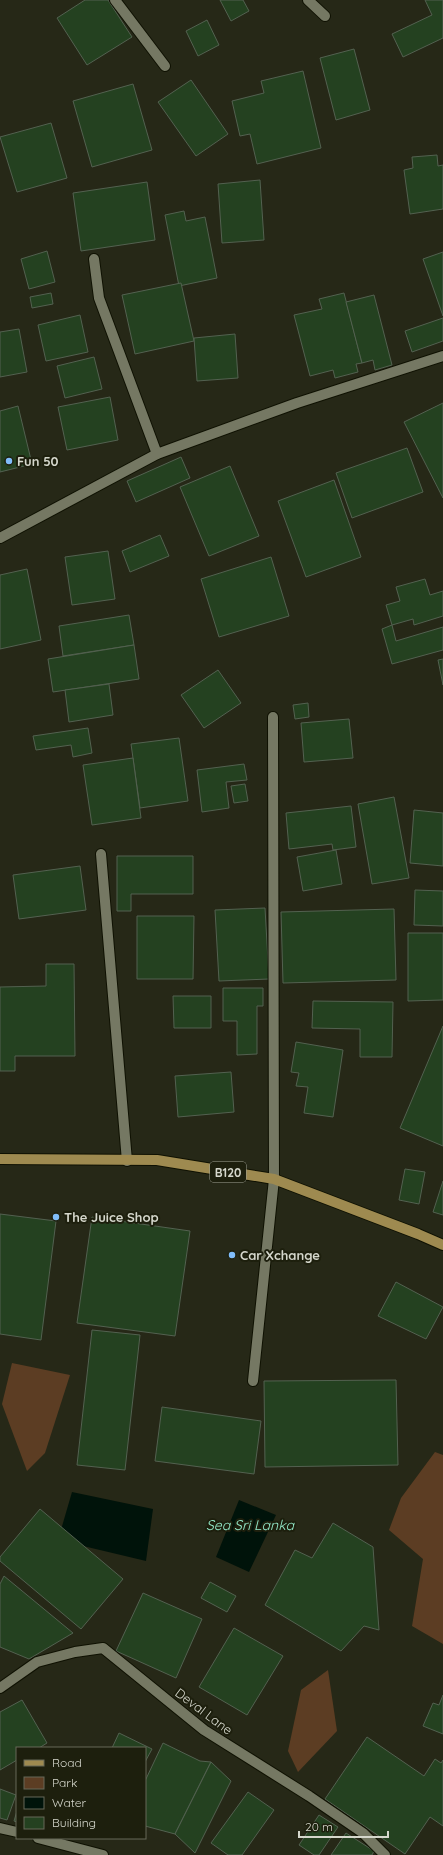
<svg xmlns="http://www.w3.org/2000/svg" width="443" height="1855" font-family="Quicksand,sans-serif">
  <rect width="100%" height="100%" fill="#262817"/>
  <g fill="#5c3d23">
    <polygon points="12,1363 70,1375 45,1453 27,1471 2,1404"/>
    <polygon points="435,1452 443,1455 443,1644 412,1626 423,1559 389,1530 401,1498"/>
    <polygon points="328,1670 337,1731 298,1772 288,1751 301,1690"/>
  </g>
  <g fill="#00130a">
    <polygon points="72,1492 153,1509 146,1561 58,1540"/>
    <polygon points="239,1500 276,1515 249,1572 216,1557"/>
  </g>
  <g fill="#244120" stroke="#536150">
    <polygon points="85,0 108,0 132,37 87,65 57,18"/>
    <polygon points="220,0 243,0 249,11 231,21"/>
    <polygon points="425,0 443,0 443,38 403,57 392,34 432,15"/>
    <polygon points="207,20 219,45 198,56 186,31"/>
    <polygon points="354,49 370,110 336,120 320,58"/>
    <polygon points="303,71 321,148 257,164 250,134 240,136 232,101 264,93 261,81"/>
    <polygon points="191,80 228,134 196,156 158,102"/>
    <polygon points="133,84 152,150 92,167 73,101"/>
    <polygon points="51,123 67,178 17,192 0,137"/>
    <polygon points="437,155 438,166 443,165 443,209 410,214 404,170 413,168 412,157"/>
    <polygon points="260,180 264,240 222,243 218,184"/>
    <polygon points="147,182 155,240 81,251 73,193"/>
    <polygon points="184,211 186,221 205,217 217,278 179,286 165,215"/>
    <polygon points="47,251 55,282 29,289 21,259"/>
    <polygon points="443,252 443,316 423,259"/>
    <polygon points="181,283 194,341 135,354 122,295"/>
    <polygon points="51,293 53,304 32,308 30,297"/>
    <polygon points="344,293 362,363 356,364 358,372 335,378 333,370 310,376 294,315 322,309 319,299"/>
    <polygon points="374,295 392,365 375,370 373,360 362,363 346,302"/>
    <polygon points="80,315 88,352 46,361 38,325"/>
    <polygon points="443,318 443,341 412,352 405,331"/>
    <polygon points="19,329 27,372 0,377 0,332"/>
    <polygon points="235,334 238,378 197,381 194,338"/>
    <polygon points="94,357 102,389 65,398 57,366"/>
    <polygon points="110,397 118,440 67,450 58,407"/>
    <polygon points="443,403 443,498 404,422"/>
    <polygon points="18,406 32,464 0,472 0,411"/>
    <polygon points="407,448 423,492 352,518 336,473"/>
    <polygon points="181,457 190,478 136,502 127,481"/>
    <polygon points="230,466 259,536 209,556 180,487"/>
    <polygon points="334,480 361,557 306,577 278,501"/>
    <polygon points="160,535 169,556 130,572 122,551"/>
    <polygon points="108,551 115,599 72,605 65,557"/>
    <polygon points="271,557 289,616 219,637 201,579"/>
    <polygon points="27,569 41,640 0,649 0,575"/>
    <polygon points="425,579 430,595 443,591 443,616 414,625 413,619 392,625 386,605 400,601 396,587"/>
    <polygon points="129,615 134,645 63,656 59,626"/>
    <polygon points="392,625 396,641 443,627 443,650 392,664 382,629"/>
    <polygon points="134,645 139,679 53,692 48,659"/>
    <polygon points="443,659 443,685 438,660"/>
    <polygon points="218,670 241,703 204,728 181,695"/>
    <polygon points="109,684 113,715 69,722 65,690"/>
    <polygon points="308,703 309,717 295,719 293,705"/>
    <polygon points="349,719 353,758 304,762 301,723"/>
    <polygon points="88,728 92,753 73,757 71,745 36,750 33,736"/>
    <polygon points="179,738 188,801 140,808 131,744"/>
    <polygon points="133,758 141,818 92,825 83,765"/>
    <polygon points="244,764 247,780 226,782 229,808 202,812 197,770"/>
    <polygon points="245,784 248,801 234,803 231,786"/>
    <polygon points="394,797 409,878 372,884 358,804"/>
    <polygon points="351,806 356,847 333,850 332,844 289,849 286,813"/>
    <polygon points="414,810 443,813 443,866 410,863"/>
    <polygon points="336,850 342,884 303,891 297,857"/>
    <polygon points="117,856 193,856 193,894 131,894 131,911 117,911"/>
    <polygon points="80,866 86,910 19,919 13,875"/>
    <polygon points="415,890 443,891 443,926 414,925"/>
    <polygon points="265,908 269,979 219,981 215,910"/>
    <polygon points="394,909 396,980 283,983 281,912"/>
    <polygon points="137,916 194,916 193,979 137,979"/>
    <polygon points="408,933 443,933 443,1000 408,1001"/>
    <polygon points="46,964 74,964 75,1056 15,1056 15,1071 0,1071 0,987 46,986"/>
    <polygon points="223,988 263,988 263,1006 257,1006 257,1054 237,1055 237,1021 223,1021"/>
    <polygon points="173,996 211,996 211,1028 174,1028"/>
    <polygon points="313,1001 393,1002 392,1057 360,1057 360,1029 312,1028"/>
    <polygon points="443,1026 443,1146 400,1128"/>
    <polygon points="296,1042 343,1050 333,1117 304,1113 308,1087 296,1086 299,1073 291,1072"/>
    <polygon points="231,1072 234,1112 178,1117 175,1076"/>
    <polygon points="405,1169 425,1172 419,1204 399,1200"/>
    <polygon points="443,1181 443,1215 433,1212"/>
    <polygon points="0,1214 56,1221 41,1340 0,1334"/>
    <polygon points="92,1217 190,1231 175,1336 77,1323"/>
    <polygon points="396,1282 443,1307 426,1339 378,1316"/>
    <polygon points="92,1330 140,1335 125,1470 77,1465"/>
    <polygon points="396,1380 398,1465 265,1467 264,1381"/>
    <polygon points="162,1407 261,1421 254,1474 155,1461"/>
    <polygon points="40,1509 123,1579 81,1629 0,1561 0,1557"/>
    <polygon points="333,1523 373,1547 379,1630 364,1626 341,1651 265,1605 295,1550 312,1558"/>
    <polygon points="4,1576 73,1633 29,1659 0,1647 0,1584"/>
    <polygon points="210,1582 236,1596 227,1612 201,1598"/>
    <polygon points="143,1593 202,1619 176,1678 116,1651"/>
    <polygon points="234,1628 283,1656 247,1715 199,1687"/>
    <polygon points="443,1695 443,1734 423,1726 433,1703 439,1705"/>
    <polygon points="22,1700 47,1743 39,1748 17,1748 17,1760 0,1770 0,1712"/>
    <polygon points="119,1733 152,1749 145,1762 145,1748 112,1748"/>
    <polygon points="367,1737 424,1776 435,1759 441,1763 443,1760 443,1826 430,1817 405,1854 325,1799"/>
    <polygon points="163,1743 200,1761 211,1762 175,1834 145,1826 145,1781"/>
    <polygon points="211,1762 231,1781 195,1853 175,1834"/>
    <polygon points="0,1789 16,1795 7,1820 0,1818"/>
    <polygon points="248,1792 274,1810 242,1855 228,1855 211,1843"/>
    <polygon points="17,1811 17,1822 14,1821"/>
    <polygon points="319,1815 338,1827 319,1855 314,1855 299,1845"/>
    <polygon points="346,1833 374,1851 372,1855 331,1855"/>
  </g>
  <g fill="none" stroke-linecap="round" stroke-linejoin="round">
    <g stroke="#0f1102" stroke-width="12">
      <g id="lane">
        <polyline points="101,854 127,1161"/>
        <polyline points="253,1381 274,1179"/>
      </g>
    </g>
    <g stroke="#0f1102" stroke-width="12">
      <g id="street">
        <polyline points="115,0 165,66"/>
        <polyline points="308,0 325,16"/>
        <polyline points="94,259 99,298 157,454"/>
        <polyline points="0,538 157,454 297,403 443,356"/>
        <polyline points="273,717 274,1179"/>
        <polyline points="0,1688 37,1662 75,1652 103,1648 204,1730 309,1796 363,1833 385,1855"/>
        <polyline points="0,1828 17,1832"/>
        <polyline points="38,1838 103,1855"/>
      </g>
    </g>
    <g stroke="#0f1102" stroke-width="12">
      <polyline id="primary" points="0,1159 157,1160 274,1179 418,1234 443,1245"/>
    </g>
    <use href="#lane" stroke="#757863" stroke-width="10"/>
    <use href="#street" stroke="#757863" stroke-width="10"/>
    <use href="#primary" stroke="#9e8a50" stroke-width="10"/>
  </g>
  <g fill="#80bdfa" stroke="#1d1f0d" stroke-width="1.5">
    <circle cx="9" cy="461" r="4"/>
    <circle cx="56" cy="1217" r="4"/>
    <circle cx="232" cy="1255" r="4"/>
  </g>
  <g text-anchor="middle" dominant-baseline="central" stroke-width="4" stroke-linejoin="round" paint-order="stroke">
    <rect fill="#1d1f0d" stroke="#9ea093" stroke-width="1" x="210" y="1162" width="36" height="20" rx="3"/>
    <g font-size="12" font-weight="bold" fill="#d5d7cc">
      <text x="228" y="1172">B120</text>
    </g>
    <g font-size="13" font-weight="bold" fill="#d5d7cc" stroke="#1d1f0d" text-anchor="start">
      <text x="17" y="461">Fun 50</text>
      <text x="64" y="1217">The Juice Shop</text>
      <text x="240" y="1255">Car Xchange</text>
    </g>
    <g font-size="13" fill="#d5d7cc" stroke="#1d1f0d">
      <text transform="translate(204 1711) rotate(37)">Deval Lane</text>
    </g>
    <g font-size="14" font-style="italic" fill="#94eaca" stroke="#1d1f0d">
      <text x="250" y="1525">Sea Sri Lanka</text>
    </g>
  </g>
  <rect x="16" y="1747" width="130" height="92" fill="#1d1f0d" stroke="#676959"/>
  <rect x="24" y="1760" width="20" height="6" fill="#9e8a50" stroke="#676959"/>
  <text x="52" y="1767" font-size="12" fill="#d5d7cc">Road</text>
  <rect x="24" y="1777" width="20" height="12" fill="#5c3d23" stroke="#676959"/>
  <text x="52" y="1787" font-size="12" fill="#d5d7cc">Park</text>
  <rect x="24" y="1797" width="20" height="12" fill="#00130a" stroke="#676959"/>
  <text x="52" y="1807" font-size="12" fill="#d5d7cc">Water</text>
  <rect x="24" y="1817" width="20" height="12" fill="#244120" stroke="#676959"/>
  <text x="52" y="1827" font-size="12" fill="#d5d7cc">Building</text>
  <path d="M299 1831v6h89v-6" fill="none" stroke="#d5d7cc" stroke-width="2"/>
  <text x="305" y="1831" font-size="12" fill="#d5d7cc" stroke="#1d1f0d" stroke-width="3" paint-order="stroke">20 m</text>
</svg>
